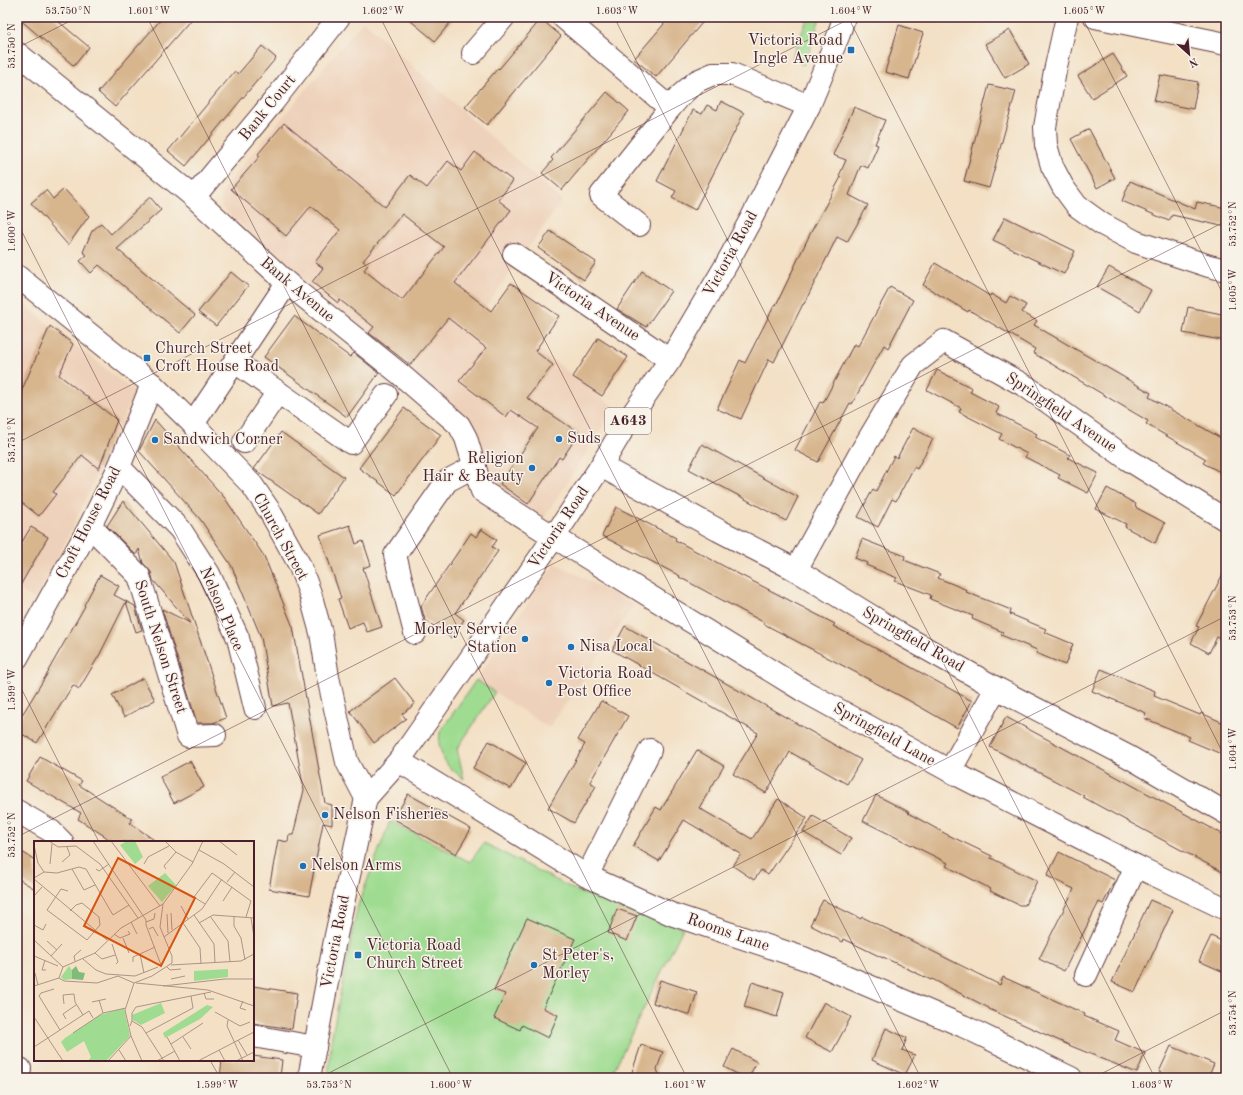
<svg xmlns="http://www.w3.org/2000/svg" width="1243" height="1095" font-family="'Old Standard TT',serif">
  <rect width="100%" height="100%" fill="#f7f3e8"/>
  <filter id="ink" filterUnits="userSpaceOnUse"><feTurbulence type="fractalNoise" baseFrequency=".025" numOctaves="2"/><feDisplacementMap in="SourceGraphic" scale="8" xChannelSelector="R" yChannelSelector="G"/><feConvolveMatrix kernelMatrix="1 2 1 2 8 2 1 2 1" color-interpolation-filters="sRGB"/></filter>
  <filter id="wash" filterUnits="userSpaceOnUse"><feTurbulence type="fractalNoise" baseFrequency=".012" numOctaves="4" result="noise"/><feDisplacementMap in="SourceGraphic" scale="16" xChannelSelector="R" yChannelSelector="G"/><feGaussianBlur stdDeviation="0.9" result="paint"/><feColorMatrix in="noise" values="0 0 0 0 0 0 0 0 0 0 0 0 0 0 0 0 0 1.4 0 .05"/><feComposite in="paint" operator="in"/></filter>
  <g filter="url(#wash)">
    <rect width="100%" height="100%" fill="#f3e0c5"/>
    <g fill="#eed1ba">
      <polygon points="363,21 562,201 485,308 615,408 544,518 488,481 467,421 221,207 221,198 225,187"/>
      <polygon points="17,299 135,392 67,539 35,599 17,589"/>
      <polygon points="555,563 634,605 549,728 476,680"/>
    </g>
    <g fill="#9fdc91" stroke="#747e5e">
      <polygon points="808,17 820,17 809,55 803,65 792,58"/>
      <polygon points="476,680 495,692 457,749 464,779 449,767 443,758 439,744 440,732"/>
      <polygon points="390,821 470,862 484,843 579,892 683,928 610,1078 328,1078 332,1035 358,905"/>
    </g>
    <g id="blocks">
      <g fill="#d7b58d" fill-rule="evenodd">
        <polygon points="17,17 53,17 89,47 74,66"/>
        <polygon points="163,17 193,17 115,107 98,92"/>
        <polygon points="406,17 455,17 435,41"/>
        <polygon points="670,17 707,17 656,77 634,59"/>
        <polygon points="541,19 561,36 487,125 465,107 498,68 499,69"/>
        <polygon points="899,25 923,33 909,79 885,72"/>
        <polygon points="1010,30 1029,64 1005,78 985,44"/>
        <polygon points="262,46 276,58 186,166 168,151 235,71 238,74"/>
        <polygon points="1113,54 1127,76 1092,98 1078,76"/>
        <polygon points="1160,75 1198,82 1193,109 1154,101"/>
        <polygon points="989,85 1016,91 989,188 964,181"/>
        <polygon points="607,92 629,111 562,190 542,173 553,160 551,158"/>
        <polygon points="721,101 744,113 695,210 672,198 676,191 657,181 693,110 702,114 707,105 717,110"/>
        <polygon points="854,107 885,120 875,144 878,145 868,168 861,165 849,195 868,205 847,242 837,237 804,304 803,304 774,362 769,359 741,419 717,409 740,360 745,363 775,304 776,305 810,234 841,177 839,176 846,160 833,155"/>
        <path d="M284,123L385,207L410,175L427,188L448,161L461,171L475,152L513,181L498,200L511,210L455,283L491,311L511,283L559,316L535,351L553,365L527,398L579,433L562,459L559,457L528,504L500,484L538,428L511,410L506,417L459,381L486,348L448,318L410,365L369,333L374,327L340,300L338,303L312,282L323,268L315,262L340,230L311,206L286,236L231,189L260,156L258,154ZM402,214L444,247L402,300L364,270L368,265L363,261Z"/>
        <polygon points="1089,129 1115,178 1097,188 1071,139"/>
        <polygon points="1130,181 1195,209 1197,202 1226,208 1226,227 1172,215 1169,221 1122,201"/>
        <polygon points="64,189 89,216 68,245 31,203 46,190 53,199"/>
        <polygon points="150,197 161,210 117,249 195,315 180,333 99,265 91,273 80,261 87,255 83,252 92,231 101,223 111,234"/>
        <polygon points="1005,217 1075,251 1064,274 993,240"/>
        <polygon points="550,231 596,262 584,280 538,248"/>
        <polygon points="935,263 990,296 991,294 1006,303 1010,296 1026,305 1022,312 1037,321 1034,325 1151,393 1149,397 1226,441 1226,475 1203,463 1206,459 1146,424 1148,421 1033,353 1035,349 969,310 968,312 923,285"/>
        <polygon points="1109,267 1151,290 1140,311 1097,287"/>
        <polygon points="642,271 671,291 646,327 617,309"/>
        <polygon points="231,272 248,286 216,326 198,312"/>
        <polygon points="890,287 913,300 888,348 884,345 852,404 850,403 818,462 795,450 820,402 823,403 854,344 858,346"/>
        <polygon points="1188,307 1226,315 1226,341 1183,333"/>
        <polygon points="294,316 350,357 354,353 379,373 347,417 264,357"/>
        <polygon points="50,326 73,344 59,375 117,420 99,469 82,455 53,492 56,494 39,516 17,499 17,401"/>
        <polygon points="598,338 628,357 602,396 573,377"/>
        <polygon points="937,370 972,388 970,392 999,407 996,413 1037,434 1035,437 1070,455 1068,458 1098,473 1088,493 1058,478 1060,475 1025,457 1027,454 999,439 1002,434 959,412 961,408 927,390"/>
        <polygon points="404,408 441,435 396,495 359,468"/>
        <polygon points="155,420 224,497 264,556 293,627 325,803 332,805 332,825 323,823 309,896 269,889 278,840 288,842 289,835 293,835 304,790 288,703 273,706 261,637 231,565 200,519 139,451"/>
        <polygon points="913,428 933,439 917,469 914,467 896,501 892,499 878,527 858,517 873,489 876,491 894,456 897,458"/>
        <polygon points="281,432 344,477 318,514 254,469"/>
        <polygon points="702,444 798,497 786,521 689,469"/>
        <polygon points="1107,488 1136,504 1135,507 1165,523 1155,543 1125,527 1126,524 1096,509"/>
        <polygon points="123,501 174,562 226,718 213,723 197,723 162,609 190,623 153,580 151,572 143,563 139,549 136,555 107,526"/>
        <polygon points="616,507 676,538 675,540 731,570 835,624 833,626 898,660 972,701 957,728 908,700 764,624 765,623 679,577 680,576 602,536"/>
        <polygon points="350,525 356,544 363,541 371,565 363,568 382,627 367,632 363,622 348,628 338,599 341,598 320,535"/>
        <polygon points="31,527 48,537 17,591 17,550"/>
        <polygon points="481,529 497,540 492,547 498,551 455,613 464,620 451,638 425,620 421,606 471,533 476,537"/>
        <polygon points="862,539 905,556 904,560 940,574 938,578 967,590 966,592 1011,610 1010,614 1046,629 1044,632 1073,644 1065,665 1036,653 1037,650 1001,635 1003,632 972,619 973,616 930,599 931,595 895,581 897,578 866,565 867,563 855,558"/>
        <polygon points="1226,568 1226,641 1217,637 1209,653 1191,643 1199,627 1196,626"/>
        <polygon points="100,575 119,586 114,595 135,606 142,630 136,632 126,602 100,654 79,689 73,685 37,743 17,731 17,723 49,671 48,671 85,606 84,605"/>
        <polygon points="625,626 861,760 847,784 790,752 766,793 733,774 758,733 612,650"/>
        <polygon points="1101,669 1155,691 1154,696 1200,715 1201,713 1226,724 1226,756 1188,740 1190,737 1144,718 1146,713 1092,691"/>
        <polygon points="143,678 155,700 124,717 112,695"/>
        <polygon points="395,678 415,704 402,714 406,719 374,743 350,711"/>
        <polygon points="601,701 628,716 590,782 596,786 574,823 548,808 585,744 578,740"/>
        <polygon points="1006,717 1226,836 1226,874 1101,807 1083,797 1084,796 990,747"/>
        <polygon points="489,741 526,763 511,789 473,768"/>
        <polygon points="697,750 724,766 699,808 752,839 778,799 807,818 768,875 761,870 754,880 733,866 741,854 684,820 659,861 633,846 656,807 661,810"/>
        <polygon points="40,757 82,781 79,785 132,819 130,823 157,842 114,842 78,819 81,813 26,781"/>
        <polygon points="190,761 204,787 174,803 160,777"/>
        <polygon points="408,794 471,829 456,854 394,819"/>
        <polygon points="876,795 909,812 908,813 946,834 992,856 991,858 1037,881 1025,905 1019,905 990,891 991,889 946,866 948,863 863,821"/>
        <polygon points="813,816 851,838 841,855 803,832"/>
        <polygon points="17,849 35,860 35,889 17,878"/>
        <polygon points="1059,852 1115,880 1103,904 1099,902 1064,971 1039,959 1074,889 1047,876"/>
        <polygon points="823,900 861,919 862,917 908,939 1000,985 1003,977 1085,1014 1084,1016 1119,1031 1115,1040 1145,1053 1137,1073 1071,1046 989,1009 989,1008 932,979 931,980 883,957 883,958 844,939 843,942 810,925"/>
        <polygon points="1150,900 1173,910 1135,992 1112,982"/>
        <polygon points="617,909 637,916 627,941 608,933"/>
        <polygon points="527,918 575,939 543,1008 558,1015 548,1038 522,1025 520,1030 494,1018 505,994 494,990"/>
        <polygon points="1211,936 1226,943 1226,973 1199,961"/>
        <polygon points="660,980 697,992 690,1015 653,1003"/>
        <polygon points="752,982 784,992 777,1017 744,1007"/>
        <polygon points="253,986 297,993 292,1029 253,1023"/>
        <polygon points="824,1002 851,1017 832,1052 805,1038"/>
        <polygon points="886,1028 907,1038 902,1050 915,1055 905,1075 872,1060"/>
        <polygon points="641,1045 663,1052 657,1069 660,1078 630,1078"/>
        <polygon points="1171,1046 1214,1064 1208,1078 1174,1078 1159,1072"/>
        <polygon points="733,1049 757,1062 748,1078 745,1078 724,1067"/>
        <polygon points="253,1056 282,1060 280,1077 259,1074 258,1078 220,1078 222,1060 253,1060"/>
      </g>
    </g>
  </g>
  <g filter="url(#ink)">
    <use href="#blocks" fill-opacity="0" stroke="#633c42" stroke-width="1"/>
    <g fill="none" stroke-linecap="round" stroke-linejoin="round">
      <g stroke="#633c42" stroke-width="24">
        <g id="minor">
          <polyline points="563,17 670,108"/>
          <polyline points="1067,17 1055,71 1045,127 1046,145 1052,166 1063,187 1077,206 1102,224 1136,242 1209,266 1226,270"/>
          <polyline points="1095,17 1226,44"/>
          <polyline points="17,53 194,197 287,283 400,374 459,425 466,438 482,491 554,537 802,690 950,771 1136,866 1226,909"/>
          <polyline points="473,53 504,17"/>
          <polyline points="194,197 273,102 339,17"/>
          <polyline points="639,225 601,195 670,108 682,94 697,81 713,74 732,74 809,106"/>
          <polyline points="514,254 670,360"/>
          <polyline points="235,362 351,443 386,395"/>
          <polyline points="193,424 287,283"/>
          <polyline points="244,442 278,392"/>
          <polyline points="601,466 718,530 796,570 902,635 996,688 1129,757 1226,813"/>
          <polyline points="119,467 180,529 209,574 238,638 255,708"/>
          <polyline points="90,526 139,576 188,736 215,735"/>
          <polyline points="796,570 858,457 913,365 944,341 1027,387 1129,460 1226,520"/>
          <polyline points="415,633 395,555 447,481 475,466"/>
          <polyline points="17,658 90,526 119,467 152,384"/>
          <polyline points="399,761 587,876 671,914 806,959 963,1026 1071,1078"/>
          <polyline points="950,771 996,688"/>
          <polyline points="17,811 51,831 62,842"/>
          <polyline points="587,876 650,750"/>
          <polyline points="1086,975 1136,866"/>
          <polyline points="253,1036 315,1047"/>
          <polyline points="18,1078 20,1069"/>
        </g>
      </g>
      <g stroke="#633c42" stroke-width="24">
        <polyline id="secondary" points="17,276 152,384 193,424 252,485 269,510 299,564 310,593 321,633 328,677 347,762 366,798"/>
      </g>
      <g stroke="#633c42" stroke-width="24">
        <polyline id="primary" points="309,1078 336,935 366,798 399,761 470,659 554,537 601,466 629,419 670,360 726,265 751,219 809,106 839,34 844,17"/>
      </g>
      <use href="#minor" stroke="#fff" stroke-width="22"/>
      <use href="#secondary" stroke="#fff" stroke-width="22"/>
      <use href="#primary" stroke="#fff" stroke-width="22"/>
    </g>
  </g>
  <path fill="none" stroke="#4a1f2b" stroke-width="1" stroke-opacity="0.45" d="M147,17L687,1078M380,17L921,1078M614,17L1155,1078M848,17L1226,759M1082,17L1226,300M17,48L78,17M17,222L453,1078M17,443L853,17M17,680L99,842M17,837L1226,221M210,1060L220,1078M319,1078L1226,616M1093,1078L1226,1010"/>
  <g fill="#1f6fb2" stroke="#f7f3e8" stroke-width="1.5">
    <rect x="847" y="46" width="8" height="8" rx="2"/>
    <rect x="143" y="354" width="8" height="8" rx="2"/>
    <circle cx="559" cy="439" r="4"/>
    <circle cx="155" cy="440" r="4"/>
    <circle cx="532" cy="468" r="4"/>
    <circle cx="525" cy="639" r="4"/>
    <circle cx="571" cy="647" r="4"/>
    <circle cx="549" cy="683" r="4"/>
    <circle cx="325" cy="815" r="4"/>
    <circle cx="303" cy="866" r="4"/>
    <rect x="354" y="951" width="8" height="8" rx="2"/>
    <circle cx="534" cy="965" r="4"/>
  </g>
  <g text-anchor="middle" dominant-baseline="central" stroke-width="3" stroke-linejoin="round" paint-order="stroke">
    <rect fill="#f7f3e8" stroke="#7e5f64" stroke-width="1" x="605" y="408" width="46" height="26" rx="3"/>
    <g font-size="15" font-weight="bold" fill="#4a1f2b">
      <text x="628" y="421">A643</text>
    </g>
    <g font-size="16" fill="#4a1f2b" stroke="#f7f3e8" text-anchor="start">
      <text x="843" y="41" text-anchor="end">Victoria Road<tspan x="843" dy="18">Ingle Avenue</tspan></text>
      <text x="155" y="349">Church Street<tspan x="155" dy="18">Croft House Road</tspan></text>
      <text x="567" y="439">Suds</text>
      <text x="163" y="440">Sandwich Corner</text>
      <text x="524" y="459" text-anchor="end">Religion<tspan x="524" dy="18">Hair &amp; Beauty</tspan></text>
      <text x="517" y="630" text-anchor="end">Morley Service<tspan x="517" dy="18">Station</tspan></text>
      <text x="579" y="647">Nisa Local</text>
      <text x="557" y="674">Victoria Road<tspan x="557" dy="18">Post Office</tspan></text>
      <text x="333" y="815">Nelson Fisheries</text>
      <text x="311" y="866">Nelson Arms</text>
      <text x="366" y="946">Victoria Road<tspan x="366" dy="18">Church Street</tspan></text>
      <text x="542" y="956">St Peter's,<tspan x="542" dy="18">Morley</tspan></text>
    </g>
    <g font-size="16" fill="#4a1f2b" stroke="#f7f3e8">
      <text transform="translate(268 108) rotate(-51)">Bank Court</text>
      <text transform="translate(731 254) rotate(-61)">Victoria Road</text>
      <text transform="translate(297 290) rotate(40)">Bank Avenue</text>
      <text transform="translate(592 307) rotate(34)">Victoria Avenue</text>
      <text transform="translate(1061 413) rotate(34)">Springfield Avenue</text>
      <text transform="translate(89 523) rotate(-63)">Croft House Road</text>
      <text transform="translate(559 528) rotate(-56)">Victoria Road</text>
      <text transform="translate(280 537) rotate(61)">Church Street</text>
      <text transform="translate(221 609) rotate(67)">Nelson Place</text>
      <text transform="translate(913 640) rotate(30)">Springfield Road</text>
      <text transform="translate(160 647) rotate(72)">South Nelson Street</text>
      <text transform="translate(884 735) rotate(29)">Springfield Lane</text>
      <text transform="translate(728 933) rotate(19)">Rooms Lane</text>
      <text transform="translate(336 942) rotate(-79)">Victoria Road</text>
    </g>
  </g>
  <g transform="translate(34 841)">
    <rect width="220" height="220" fill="#f3e0c5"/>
    <path d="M93,0H101L109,16L101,23L86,4ZM131,32L142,44L128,61L114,45ZM35,125L39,131L38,138L30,139L27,136ZM194,128V136L160,140V130ZM127,162L131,172L107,184L99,179L98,174ZM173,164L179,166L166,178L131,197L129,192ZM90,167L96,195L72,220H54L57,216L50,200L33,211L27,201L31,197L66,174Z" fill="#9fdc91"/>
    <path d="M42,125L45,131L51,132L49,139L38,138V129Z" fill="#7fbc7b"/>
    <path fill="none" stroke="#af9387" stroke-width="1" d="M15,0L24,6L42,5L66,23L104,77M59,0L112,79V84L127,124M77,0L126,65M131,0L142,11L159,21M185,0L203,14M0,4L4,22L10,31L0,37M165,9L190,23L220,46M28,21L36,14L33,6M16,23L18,3M110,23L114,16L135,5M38,28L50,49L61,44M62,28L65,30L75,23M132,28L130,25L142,11M10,31L23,32L45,26L52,28L79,74L95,64M0,38L73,99M193,41L201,31M34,50L27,48L13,69L53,99L66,84L65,76L48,62L42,64L36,70M0,55L8,46M189,60L198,46M171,63L160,56L178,32L217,60L212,76M147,65L154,78M137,72L138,89M133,73L134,92M160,74L180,103L181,122M176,75L194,100L196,121M200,75V85L207,97L211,119M217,77L220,96M97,81L103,93M112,81L120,78L121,72M149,82L166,107L167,123M165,82L179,74L220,77M0,84L9,89L12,83M115,88L119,86L124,95M80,93L86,97L96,93L94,90M130,96L168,68L188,38M89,97L95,112M0,99L29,126M13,100L23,109M78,103L84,121L82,123M61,112L68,118L81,114M0,115L24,125M17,115L28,103M49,118L62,129L72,133L101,135L124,126M11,119L8,129H12M41,120L40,115L47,109M99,121V116L106,113M137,124L207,120L220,113M29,126L61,112L87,87L129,63L158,23L169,0M133,126L136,129L147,128M1,132L4,144M110,132L106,113L121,106M25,137L30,140L63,142L84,135L100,142M137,138L151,135M100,142L118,135L138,122V115L126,86L129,63M102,142L174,149L220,165M0,145L25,137L29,126M129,145L191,138H220M20,148L7,152L5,155L26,189M170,152L172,158H180M65,159L69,172M209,160L206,167L212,169M58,161L72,158M30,163L29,154L40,153L41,161L49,174M181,171L206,185L216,181M0,176L29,220M32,178L29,173L42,164M194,179L193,185L209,220M98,180V172L102,166L177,151M96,185L98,180L108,186L130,220M39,192L69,172L92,167M112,192L159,167L157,155M97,195L108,220M133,196L146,220M149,196L157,208M204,199L213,214M137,203L169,182M0,206L55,170L59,177M85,209L92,220M185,209L191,220M74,220L97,195L91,169L100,142M123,220L141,210M164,220L220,191M202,220L220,211"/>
    <path fill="#d8530f" fill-opacity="0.15" stroke="#d8530f" stroke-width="2" d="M84,17L161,57L127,125L50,85Z"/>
    <rect width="220" height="220" fill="none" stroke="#4a1f2b" stroke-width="2"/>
  </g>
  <rect width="1243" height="1095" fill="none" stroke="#f7f3e8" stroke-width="44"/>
  <g transform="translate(1189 54) rotate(153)" stroke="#f7f3e8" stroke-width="3" paint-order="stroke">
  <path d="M0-3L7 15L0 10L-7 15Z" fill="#4a1f2b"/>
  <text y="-6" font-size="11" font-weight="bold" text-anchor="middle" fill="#4a1f2b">N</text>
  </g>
  <rect x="22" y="22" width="1199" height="1051" fill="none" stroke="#4a1f2b" stroke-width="1.5"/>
  <g font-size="10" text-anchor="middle" fill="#4a1f2b">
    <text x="68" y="14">53.750°N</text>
    <text x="149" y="14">1.601°W</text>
    <text x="383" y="14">1.602°W</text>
    <text x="617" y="14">1.603°W</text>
    <text x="851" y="14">1.604°W</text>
    <text x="1084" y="14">1.605°W</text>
    <text transform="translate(11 46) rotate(-90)" y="4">53.750°N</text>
    <text transform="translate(1232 224) rotate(-90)" y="4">53.752°N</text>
    <text transform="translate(11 231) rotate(-90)" y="4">1.600°W</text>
    <text transform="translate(1232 290) rotate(-90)" y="4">1.605°W</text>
    <text transform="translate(11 440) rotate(-90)" y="4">53.751°N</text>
    <text transform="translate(1232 618) rotate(-90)" y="4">53.753°N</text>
    <text transform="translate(11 690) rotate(-90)" y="4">1.599°W</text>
    <text transform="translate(1232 749) rotate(-90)" y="4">1.604°W</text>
    <text transform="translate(11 835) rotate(-90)" y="4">53.752°N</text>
    <text transform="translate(1232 1013) rotate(-90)" y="4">53.754°N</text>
    <text x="217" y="1088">1.599°W</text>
    <text x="329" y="1088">53.753°N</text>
    <text x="451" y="1088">1.600°W</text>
    <text x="685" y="1088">1.601°W</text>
    <text x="918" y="1088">1.602°W</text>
    <text x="1152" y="1088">1.603°W</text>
  </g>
</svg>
